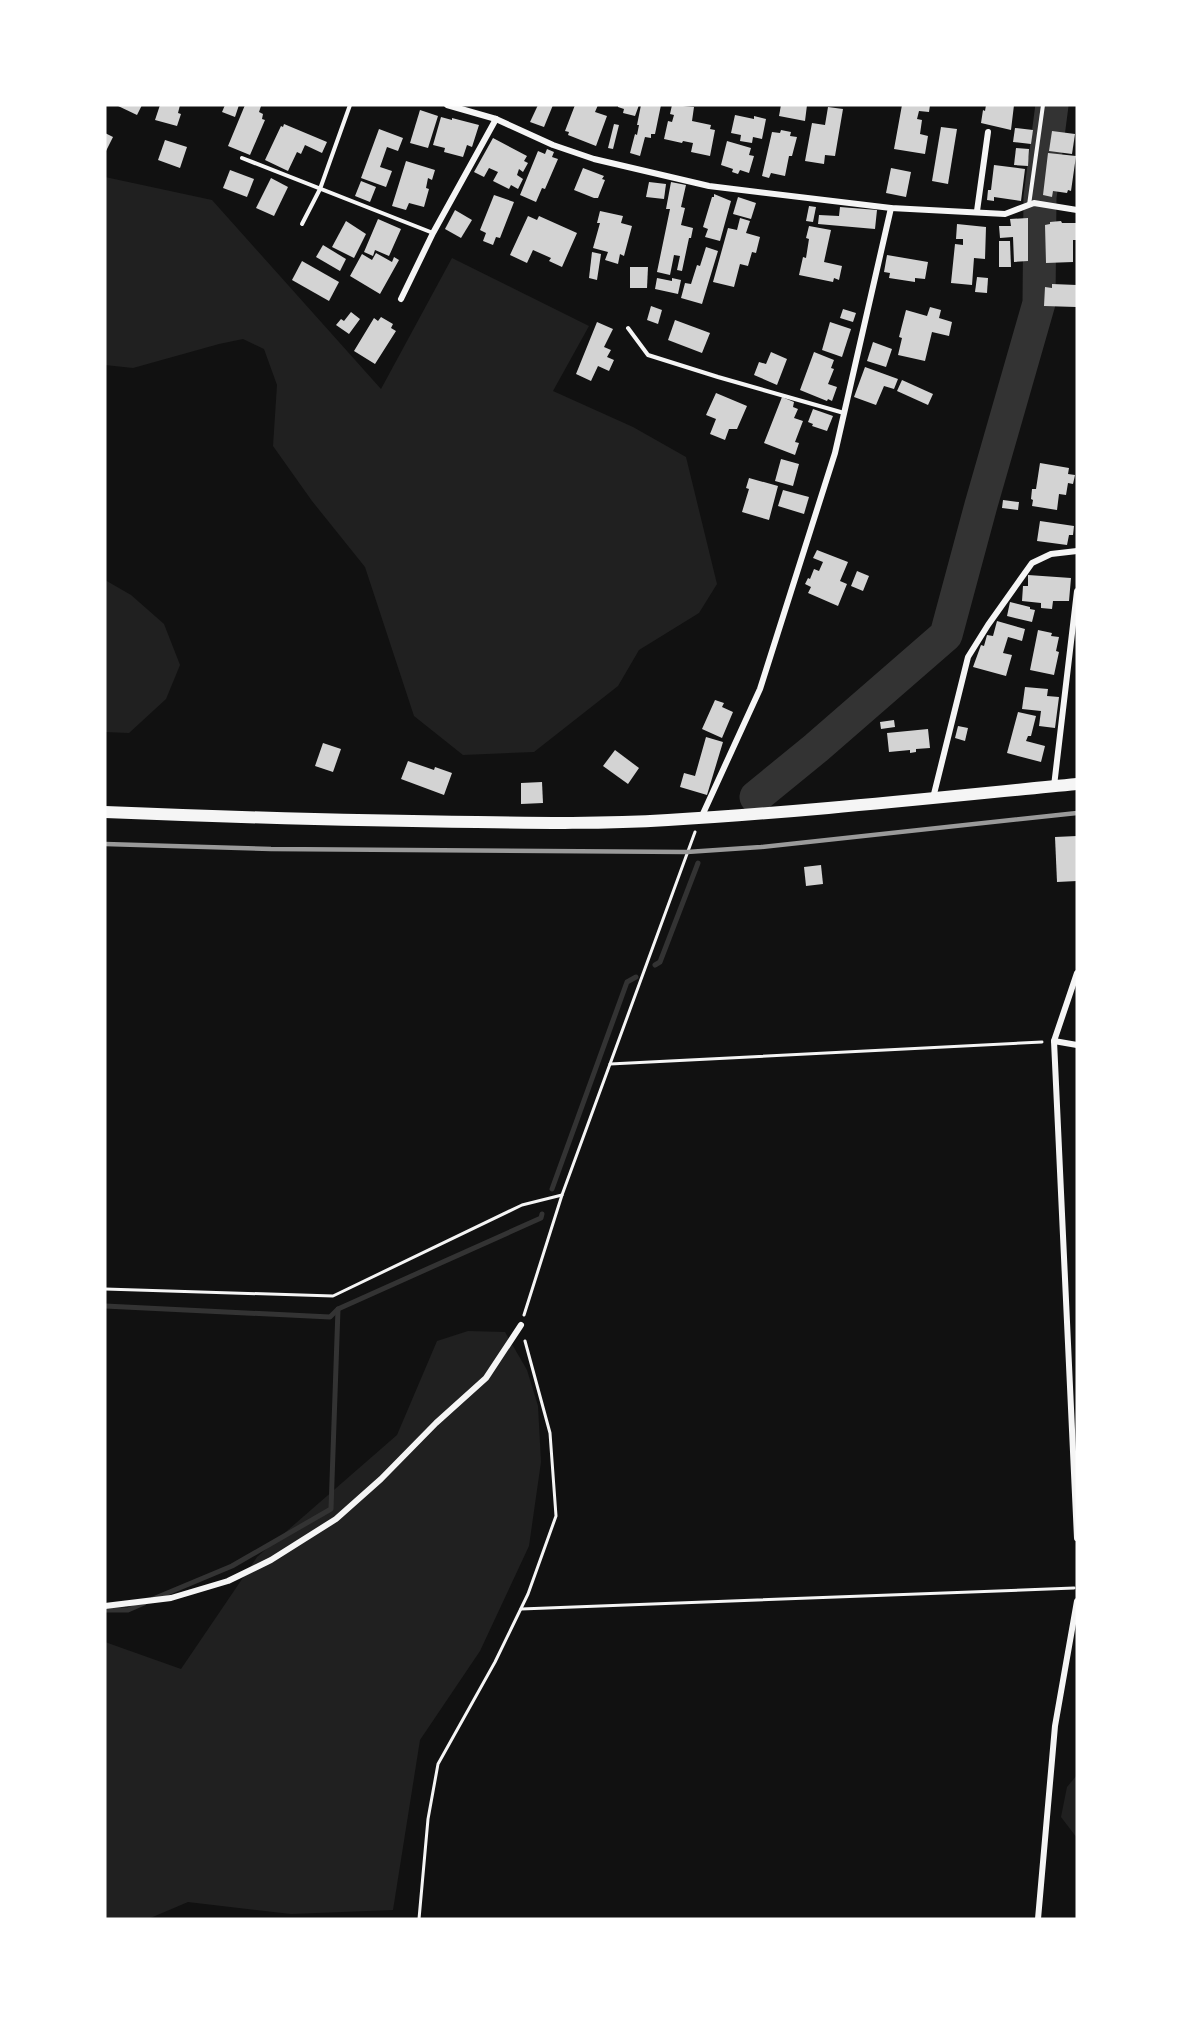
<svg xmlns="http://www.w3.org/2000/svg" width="1182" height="2024" font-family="'Times New Roman',serif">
  <rect width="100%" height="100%" fill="#111"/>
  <g fill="#202020">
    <polygon points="105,177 212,200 381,389 452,258 589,326 553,391 633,427 686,457 717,584 699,613 639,650 618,686 534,752 463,755 414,716 365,567 312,501 273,446 277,385 264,349 243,339 219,344 133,368 105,365"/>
    <polygon points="105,580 131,595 164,624 180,665 166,699 129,733 105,732"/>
    <polygon points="468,1331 505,1332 527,1370 538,1406 541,1462 529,1546 480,1651 420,1740 393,1910 291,1914 188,1902 148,1919 105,1919 105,1642 181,1669 257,1557 397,1435 437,1341"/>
    <polygon points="1077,1775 1077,1838 1061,1817 1067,1787"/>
  </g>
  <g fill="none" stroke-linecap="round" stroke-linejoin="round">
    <g stroke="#333" stroke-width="5">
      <polyline points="655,965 660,962 698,863"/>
      <polyline points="552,1189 627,982 636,977"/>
      <polyline points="105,1306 330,1317 338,1309 541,1218 542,1214"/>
      <polyline points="153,1599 232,1566 331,1509 338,1309"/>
      <polyline points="105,1610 128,1610 144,1603"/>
    </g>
    <polyline stroke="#333" stroke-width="33" points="756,797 816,748 946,635 981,505 1039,303 1040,197 1052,105"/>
  </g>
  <g fill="#d3d3d3">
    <polygon points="116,105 142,105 137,115"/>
    <polygon points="160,105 180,105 178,113 181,114 177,126 155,120"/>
    <polygon points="225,105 239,105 235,117 222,112"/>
    <polygon points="245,105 261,106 259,112 263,114 262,119 265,120 250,155 228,146"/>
    <polygon points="538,105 553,105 544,127 530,122"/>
    <polygon points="575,105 598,105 595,112 607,116 596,146 568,135 569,132 565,131"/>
    <polygon points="618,105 639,105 635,116 623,113 624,109 618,107"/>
    <polygon points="641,105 661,105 655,134 651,134 651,138 645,137 640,156 630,153 635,134 637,135 639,125 637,125"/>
    <polygon points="672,105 694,107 692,121 711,125 710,129 715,130 710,156 691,152 693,143 683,141 682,143 664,139 668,121 672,122 674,115 670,114"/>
    <polygon points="781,105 807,105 805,121 779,116"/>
    <polygon points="902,105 930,105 929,112 919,111 917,119 922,120 920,134 928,136 925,154 894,149"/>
    <polygon points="986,105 1014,105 1011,130 981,123 983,110 985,111"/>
    <polygon points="828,107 843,109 835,156 825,155 824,164 805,161 812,123 825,125"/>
    <polygon points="420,110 438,116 428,148 410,143"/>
    <polygon points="735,115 754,119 754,116 766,119 762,139 753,137 752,143 740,141 741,135 731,133"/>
    <polygon points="441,117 452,120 452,118 479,125 472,147 467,145 463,157 444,152 445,148 433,145"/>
    <polygon points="284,124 327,142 322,153 305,145 301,154 297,152 288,171 265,160 281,126 283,127"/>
    <polygon points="614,124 619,125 613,149 608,148"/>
    <polygon points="941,127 957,129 948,184 932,181"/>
    <polygon points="1015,128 1033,130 1031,144 1013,142"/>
    <polygon points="379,129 403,138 398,151 387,147 380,167 392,171 386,187 361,178"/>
    <polygon points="781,130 791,132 790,136 797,137 792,156 789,156 785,176 771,173 769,178 762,176 772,132 780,133"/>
    <polygon points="1052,131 1075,134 1072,154 1049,151"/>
    <polygon points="105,133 113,137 105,153"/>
    <polygon points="493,138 527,156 524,161 528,163 523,172 519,169 517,175 523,179 518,189 511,185 509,189 493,181 498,172 489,168 484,177 474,172"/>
    <polygon points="165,140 187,147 180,168 158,160"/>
    <polygon points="727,141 751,148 749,155 754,156 749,173 740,170 738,174 732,172 733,169 721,165"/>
    <polygon points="1016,148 1029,149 1028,166 1014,165"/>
    <polygon points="547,149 554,152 552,157 558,159 545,189 542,188 536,202 520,195 538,151 545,154"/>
    <polygon points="1048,153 1076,156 1071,191 1068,190 1067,193 1053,191 1052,197 1043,195"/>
    <polygon points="406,161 435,170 432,180 428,178 426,188 429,189 424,207 409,203 406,210 392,206"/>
    <polygon points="994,165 1025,169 1021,201 994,197 994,201 987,200 988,190 991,190"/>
    <polygon points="583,168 604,176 602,179 605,180 598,198 594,198 574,190"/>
    <polygon points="891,168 911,172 906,197 886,193"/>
    <polygon points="230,170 254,179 247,197 223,188"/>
    <polygon points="271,178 288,187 274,216 256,208"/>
    <polygon points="361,181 376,187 370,202 355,196"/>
    <polygon points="649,182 666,184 664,199 646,197"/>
    <polygon points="671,182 686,185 681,207 685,208 681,225 693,228 691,238 689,238 682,271 677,270 680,256 674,255 670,275 657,272 670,209 666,209"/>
    <polygon points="714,194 731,201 720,241 705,237 708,229 703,227 712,197 714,197"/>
    <polygon points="494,195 514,202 500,238 496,237 493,245 483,241 486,233 480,230"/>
    <polygon points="738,197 756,203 751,219 733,214"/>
    <polygon points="809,206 816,207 813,222 806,221"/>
    <polygon points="840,207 877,210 875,229 818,224 819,215 839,216"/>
    <polygon points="455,210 472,220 461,238 445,229"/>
    <polygon points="600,211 623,216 621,223 632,226 624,256 620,254 618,264 605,260 608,252 593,248 600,223 597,223"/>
    <polygon points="528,216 537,220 539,216 577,233 562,267 549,261 551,258 533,250 527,263 510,255"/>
    <polygon points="740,218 750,221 746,233 760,237 756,253 752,252 748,266 740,264 734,287 713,282 728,228 737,230"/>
    <polygon points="1028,218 1028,261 1014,262 1013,237 1000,238 999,226 1011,226 1010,219"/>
    <polygon points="378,219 401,229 389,256 375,250 373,256 364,252"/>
    <polygon points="346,221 366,234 354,258 332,247"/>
    <polygon points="1061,221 1062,223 1076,223 1077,240 1073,240 1073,262 1046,263 1045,225 1050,224 1050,222"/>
    <polygon points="957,224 986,227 985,259 974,258 972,285 951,283 955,244 963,245 963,239 956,239"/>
    <polygon points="809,226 831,230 824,262 842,266 839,280 834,278 833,282 799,275 803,257 806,258 809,239 806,238"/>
    <polygon points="999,241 1010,241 1011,267 999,267"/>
    <polygon points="323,245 346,259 340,271 316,257"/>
    <polygon points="706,247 718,251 702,304 681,298 685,283 691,284 697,265 700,266"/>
    <polygon points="592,252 601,254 597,280 589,278"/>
    <polygon points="376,253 392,262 394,257 399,260 380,294 350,276 362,254 372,260"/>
    <polygon points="887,255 928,262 925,279 915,278 915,282 889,278 890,273 884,272"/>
    <polygon points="302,261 339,282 329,301 292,280"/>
    <polygon points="630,267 648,267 647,288 630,288"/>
    <polygon points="977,277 988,278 987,293 975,292"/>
    <polygon points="657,278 672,281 672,278 681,280 678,294 655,289"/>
    <polygon points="1052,284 1077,285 1076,307 1044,306 1045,287 1052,288"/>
    <polygon points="651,306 662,310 658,324 647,320"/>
    <polygon points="930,307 941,310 939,318 952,322 949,336 932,332 925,361 898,355 902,338 899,337 906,310 927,316"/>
    <polygon points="843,309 856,313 853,322 840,318"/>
    <polygon points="351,312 360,319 349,334 336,325 341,319 344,321"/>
    <polygon points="381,317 393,324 391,328 396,331 375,364 354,351 374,318 378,321"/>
    <polygon points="675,320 710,333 702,353 668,340"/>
    <polygon points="597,322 613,329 604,347 611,350 607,357 614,360 609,371 598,366 591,381 576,374"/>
    <polygon points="830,322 851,329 842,357 822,350"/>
    <polygon points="873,342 892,349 886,367 867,361"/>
    <polygon points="771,352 787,359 777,385 754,375 759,362 766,364"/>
    <polygon points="814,352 834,360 831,368 834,369 828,384 837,387 832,401 828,399 827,401 800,390"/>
    <polygon points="865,367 898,379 894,389 884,386 876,405 854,397"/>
    <polygon points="902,380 933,394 928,405 897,391"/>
    <polygon points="716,393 747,406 737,429 729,429 725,440 710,434 716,419 706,415"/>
    <polygon points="782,397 794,402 793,407 798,409 794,418 803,421 795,442 799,443 795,455 764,443"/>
    <polygon points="813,409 833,416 827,431 812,426 813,424 808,422"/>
    <polygon points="781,459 799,464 793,486 775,481"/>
    <polygon points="1040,463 1069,468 1068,474 1075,475 1073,484 1068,483 1066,495 1059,494 1057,510 1032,506 1033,500 1031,499 1032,489 1036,489"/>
    <polygon points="749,478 778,486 769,520 742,512 749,489 746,488"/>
    <polygon points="783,490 809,497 804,514 778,506"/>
    <polygon points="1003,500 1019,502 1018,510 1002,508"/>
    <polygon points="1040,521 1074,526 1073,535 1069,535 1067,545 1037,541"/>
    <polygon points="817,550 848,562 840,581 847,584 838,606 808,593 811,587 805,584 808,578 810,579 814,569 819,571 823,562 813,558"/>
    <polygon points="857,571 869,576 863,591 851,586"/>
    <polygon points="1028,575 1071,578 1069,601 1053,601 1052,609 1041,608 1041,603 1022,601 1023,586 1028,586"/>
    <polygon points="1010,602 1030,607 1030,609 1035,610 1032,622 1007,616"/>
    <polygon points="997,621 1025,629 1022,641 1008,637 1003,653 1012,655 1006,676 973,667 981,645 984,646 987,635 993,636"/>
    <polygon points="1038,630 1052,633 1051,636 1059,637 1056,651 1059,652 1054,675 1030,670"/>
    <polygon points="1025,687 1048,689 1047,696 1059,697 1055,728 1039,726 1041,711 1022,709"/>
    <polygon points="715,700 724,703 722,707 733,712 722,738 702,729"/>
    <polygon points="1018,712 1036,716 1031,736 1028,736 1026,741 1045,746 1041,762 1007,753"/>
    <polygon points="894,720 895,727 881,729 880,722"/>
    <polygon points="958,726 968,728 965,741 955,738"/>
    <polygon points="928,729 930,748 916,749 916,752 910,753 910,750 889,752 887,733"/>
    <polygon points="706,737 723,742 707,795 680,787 684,773 695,776"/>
    <polygon points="323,743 341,749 333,772 315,766"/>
    <polygon points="615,750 639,768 628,784 603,766"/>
    <polygon points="408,761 434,770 435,767 452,773 444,795 401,779"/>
    <polygon points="542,782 543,803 521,804 521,783"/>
    <polygon points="1077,836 1077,881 1057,882 1055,837"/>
    <polygon points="821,865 823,884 806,886 804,867"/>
  </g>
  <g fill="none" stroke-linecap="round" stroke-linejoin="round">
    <g stroke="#f5f5f5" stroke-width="3">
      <polyline points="610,1064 1042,1042"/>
      <polyline points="105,1289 333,1296 522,1205 562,1195"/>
      <polyline points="524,1315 562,1195 695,832"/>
      <polyline points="521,1609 1074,1588"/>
      <polyline points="419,1919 428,1819 438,1764 495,1662 528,1594 556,1516 550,1433 525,1341"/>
    </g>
    <g stroke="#f5f5f5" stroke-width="4">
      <polyline points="242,158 433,233"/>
      <polyline points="1029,205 1043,105"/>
      <polyline points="302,224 320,189 350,105"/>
      <polyline points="628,328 648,355 718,377 844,413"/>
    </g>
    <g stroke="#f5f5f5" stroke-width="6">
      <polyline points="447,105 496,119 553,145 594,159 709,186 891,208 1005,214 1034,203 1077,210"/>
      <polyline points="977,211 988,132"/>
      <polyline points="401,299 433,233 496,119"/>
      <polyline points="1054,786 1077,591"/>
      <polyline points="933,798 968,657 988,625 1032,563 1051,554 1077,551"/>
      <polyline points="701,818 760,689 835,453 891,208"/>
      <polyline points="1077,973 1054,1041 1077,1538"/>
      <polyline points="1054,1041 1077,1045"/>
      <polyline points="105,1606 171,1598 228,1581 271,1560 336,1519 381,1479 436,1423 486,1378 521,1325"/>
      <polyline points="1038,1919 1055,1726 1077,1601"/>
    </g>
    <path stroke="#f5f5f5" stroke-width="12" d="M105,812C229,817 353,821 477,822C540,823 604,824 668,820C804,812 941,797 1077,784"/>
    <polyline stroke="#9a9a9a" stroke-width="4.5" points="105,844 271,849 687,852 761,847 1077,813"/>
  </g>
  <rect width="1182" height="2024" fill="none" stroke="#ffffff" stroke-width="213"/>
</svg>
